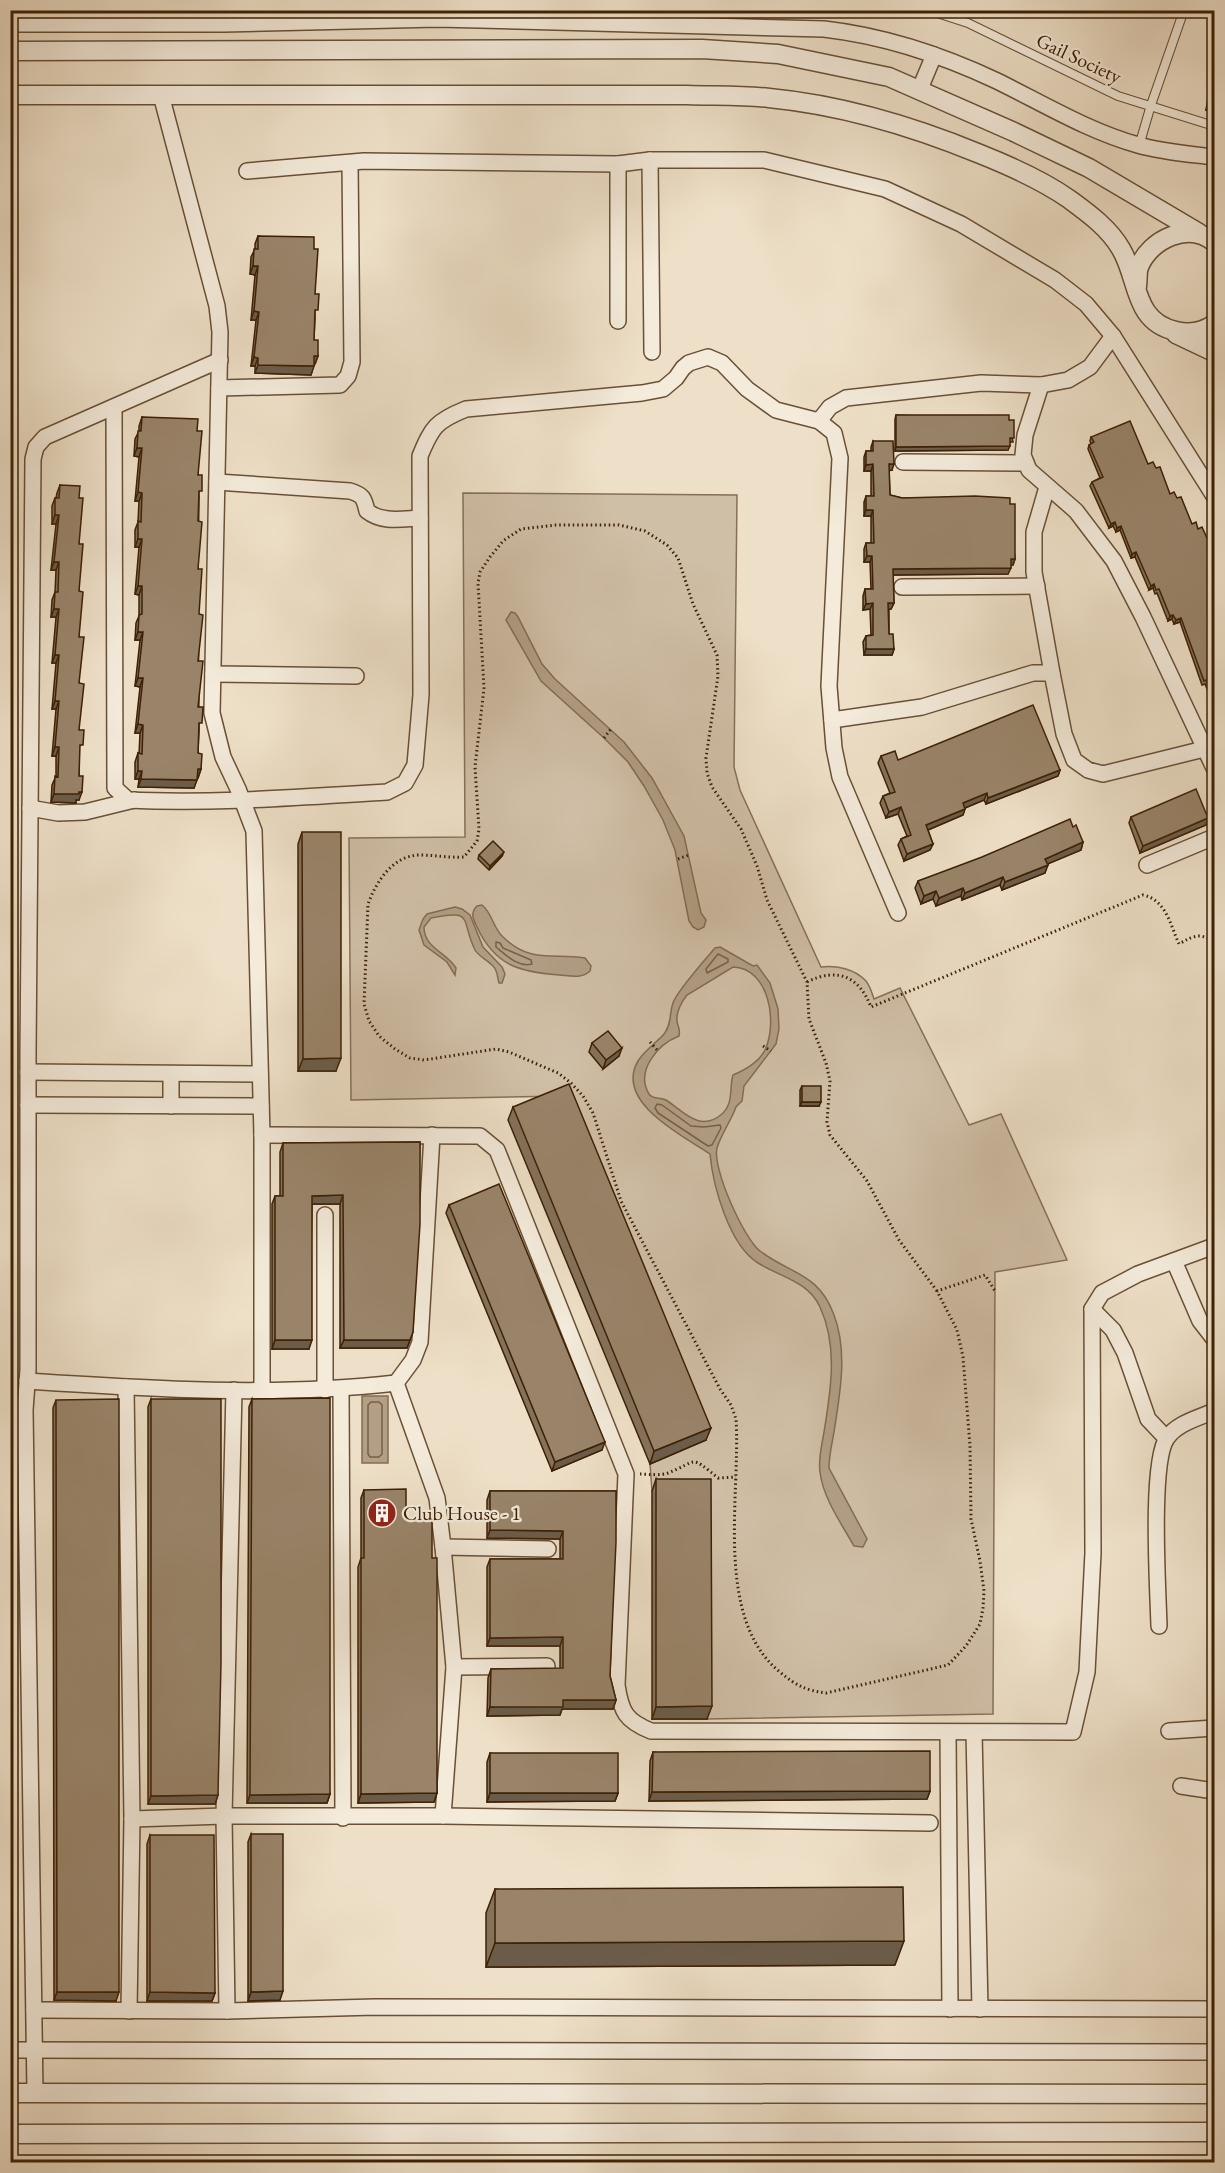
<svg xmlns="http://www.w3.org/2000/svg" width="1225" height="2173" font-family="'EB Garamond',serif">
  <rect width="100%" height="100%" fill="#eee0c8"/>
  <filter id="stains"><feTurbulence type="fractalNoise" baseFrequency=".00333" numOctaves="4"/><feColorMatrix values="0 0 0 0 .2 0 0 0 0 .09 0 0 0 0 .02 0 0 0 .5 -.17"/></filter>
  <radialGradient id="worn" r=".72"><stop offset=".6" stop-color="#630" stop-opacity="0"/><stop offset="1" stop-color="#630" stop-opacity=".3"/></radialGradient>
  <path fill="#d0bfa7" stroke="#867056" stroke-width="1.5" d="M463,493L737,495L734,767L740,790L821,967C836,965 855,969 866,981C870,986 872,993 874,999L900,988L969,1125L1001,1114L1067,1260L995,1272L993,1714L707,1719V1491H652L650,1464L706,1440L565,1096L351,1100L349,838L465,837Z"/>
  <g fill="#b29f86" stroke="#836c52" stroke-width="1.5" fill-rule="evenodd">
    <polygon points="511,612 515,613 518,617 542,664 555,679 624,742 652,778 684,836 701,913 706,920 704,927 698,930 693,927 689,921 675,850 663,820 644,786 628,762 604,738 541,681 506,620"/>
    <path d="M482,905C492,913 493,927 502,936C530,964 552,953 585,958L591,966L590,971C581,979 571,976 559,975C520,972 495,966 477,927C473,919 470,913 477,906Z"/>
    <path d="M455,907L462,909L470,915L483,947L502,967L505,974L502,983H499C497,977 498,971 493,966C488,960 479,957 475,950C460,919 475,909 431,918L424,927C424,948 446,952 456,968L455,975L447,962L424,945L419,930L423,919L427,914Z"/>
    <path d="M720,947L753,966L757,965L770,983L778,1009L779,1029L776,1044L744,1086L742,1101L736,1107C731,1121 721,1134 717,1148C712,1168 744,1239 760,1251C790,1274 819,1273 834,1315C848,1352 840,1393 834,1432C832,1444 829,1455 829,1468L867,1539L863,1547L854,1546C841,1523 823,1498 820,1472C818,1458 822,1445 824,1432C831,1390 838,1346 820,1307C808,1281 780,1277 758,1263C729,1245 713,1186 710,1154C683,1136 614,1102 638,1061C645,1050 656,1043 664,1034C672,1024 669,1014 673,1003C677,991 705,960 715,948ZM733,967C769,968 778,1022 765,1050C759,1062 745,1070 733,1075C729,1088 734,1103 722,1114C700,1133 683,1111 666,1100C660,1097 653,1100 649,1094C635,1071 658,1044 679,1036C681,1028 677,1027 677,1020C676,1012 682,1001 687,995Z"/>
    <rect x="362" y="1396" width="26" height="67"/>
  </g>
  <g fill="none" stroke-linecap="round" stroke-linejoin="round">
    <g stroke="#786046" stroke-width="1.5">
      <path d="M496,942L500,943L503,948L531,960L532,964C518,968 505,954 496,947Z"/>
      <polygon points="718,954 728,959 728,962 707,973 706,969"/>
      <polygon points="657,1104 662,1105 691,1126 704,1127 720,1125 721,1128 712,1145 708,1146 658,1113 655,1108"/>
      <polygon points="371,1402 379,1402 382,1405 382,1454 379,1457 370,1457 368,1454 368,1405"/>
    </g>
    <g stroke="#695036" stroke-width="10">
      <g id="service">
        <polyline points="928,10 968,23 1118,96 1214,126"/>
        <polyline points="224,24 224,10"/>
        <polyline points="1139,146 1151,105 1184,10"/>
      </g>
    </g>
    <g stroke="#695036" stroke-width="18">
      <g id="minor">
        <path d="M10,24H224L438,19L824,29C885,36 942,55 997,81C1044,104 1088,131 1138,145C1162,152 1189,154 1214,157"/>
        <polyline points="919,91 934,55"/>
        <polyline points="161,95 217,306 220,332 212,713 223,757 238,789 254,831 262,1135 262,1390"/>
        <polyline points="650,160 652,352"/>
        <polyline points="247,171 364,161 618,164 650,160 764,160 885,189 961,224 1055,280 1086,304 1113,336 1214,496"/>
        <polyline points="618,321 618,164"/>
        <polyline points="1041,385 1025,435 1023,455 1029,470 1076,511 1114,561 1143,617 1214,768"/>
        <polyline points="219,388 340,385 348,376 352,362 350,163"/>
        <path d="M114,407L115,788L128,800C214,804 300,797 387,792L405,783L415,765L421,695L420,456C432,427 436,421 466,409L642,393L663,389L676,378L683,368L689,363L708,357L722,363L747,389L776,410L819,421L834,433L840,458L829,686L834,748L840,777L898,913"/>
        <polyline points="819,421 830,407 846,398 981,383 1041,385 1068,380 1090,367 1113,336"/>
        <polyline points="903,462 1026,463"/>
        <path d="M217,482L350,491C363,495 364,498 367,511C382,523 401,519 420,518"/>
        <polyline points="1047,487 1034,532 1034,572 1052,673 1064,734 1074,760 1088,770 1103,774 1204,749"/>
        <polyline points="902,587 1037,586"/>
        <polyline points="213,674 356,676"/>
        <polyline points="832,720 922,707 1033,673 1052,673"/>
        <polyline points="30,808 58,813 85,812 134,800"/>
        <polyline points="1147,865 1214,837"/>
        <polyline points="28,1072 260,1074"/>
        <polyline points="28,1105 261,1106"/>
        <polyline points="171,1106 171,1074"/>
        <path d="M262,1135L480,1136L497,1150L626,1474L617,1685C621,1712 626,1721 651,1731L1073,1732L1087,1672L1093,1553L1092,1309L1102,1293L1138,1274L1214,1246"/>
        <polyline points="325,1215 325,1390"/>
        <polyline points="1174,1261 1200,1321 1214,1339"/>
        <polyline points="1092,1309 1113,1330 1125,1353 1148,1419 1166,1438"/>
        <path d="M27,1381C150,1389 274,1397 396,1383L413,1360L420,1342L432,1135"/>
        <polyline points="396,1383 437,1498 443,1547 454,1667 443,1816"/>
        <polyline points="126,1387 132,1819 129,2011"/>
        <polyline points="341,1389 343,1818"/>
        <polyline points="443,1547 548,1549"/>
        <path d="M1159,1626C1158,1590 1150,1462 1167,1438C1177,1423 1199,1418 1214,1411"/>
        <polyline points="454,1667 547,1666"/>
        <polyline points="1169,1731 1214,1728"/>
        <polyline points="948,1732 950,2009"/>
        <polyline points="974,1732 980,2009"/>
        <polyline points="1181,1786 1214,1791"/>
        <polyline points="132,1819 224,1816 443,1816 930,1823"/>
        <polyline points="34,2010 227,2011 375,2007 1214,2009"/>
        <polyline points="227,2011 224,1816 234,1390"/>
        <polyline points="10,2050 1214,2052"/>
        <polyline points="35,2093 25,1410 28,1370 28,1054 33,459 36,447 45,437 220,360"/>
      </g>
    </g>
    <g stroke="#695036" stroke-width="21">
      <g id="tertiary">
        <polyline points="10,51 702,49 778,54 889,77 1014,132 1089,168 1199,233"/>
        <path d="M10,95H687C714,96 742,95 769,98C842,105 912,126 980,154C1010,166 1042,180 1069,199C1088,213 1109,228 1121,249C1139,279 1133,322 1176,331C1189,334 1203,332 1214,324"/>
        <path d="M1137,286C1138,280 1137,272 1139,267C1150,239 1189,221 1214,242"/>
        <polyline points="1176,334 1214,352"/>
        <polyline points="10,2093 1214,2094"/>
        <polyline points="10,2134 1214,2132"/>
      </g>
    </g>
    <g stroke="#3d2005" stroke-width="3" stroke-dasharray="1.5 3" stroke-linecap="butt">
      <polyline points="604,738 611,729"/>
      <polyline points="678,859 689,855"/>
      <path d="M807,982C837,967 859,976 871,1007L1143,895C1166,900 1170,924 1179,944C1193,936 1200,932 1214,942"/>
      <polyline points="650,1042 658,1051"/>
      <polyline points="763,1046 771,1051"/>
      <path d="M937,1291L899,1240L867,1181L830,1135L827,1122L830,1081L826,1063L809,1019L807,982L767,900L757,866L741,829L712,787L707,773L706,758L718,676L717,655L693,604L678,558L667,545L645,531L619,525H556L521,529L503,541L490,557L480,572L478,583L484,688L475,767L479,829L477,841L464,857C449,858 435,855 420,855C393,855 376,882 368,904L364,1004L369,1021L379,1036L395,1049L410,1058L424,1060L496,1049L509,1052L558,1073L571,1083L583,1096L593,1113L621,1201L720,1389L731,1405L736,1419C741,1495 713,1619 781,1673C797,1686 805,1690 826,1693L948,1665L966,1646L980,1624L983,1608L984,1591L980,1561L971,1519L970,1446L963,1357L957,1330L937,1291L985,1275L995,1291"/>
      <path d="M640,1474C648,1474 660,1476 668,1473C699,1461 689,1454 718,1478L736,1477"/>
    </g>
    <use href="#service" stroke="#f4ebdb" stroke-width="8"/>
    <use href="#minor" stroke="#f4ebdb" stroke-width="15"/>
    <use href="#tertiary" stroke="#f4ebdb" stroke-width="18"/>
  </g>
  <g fill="#84725b" stroke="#3d2005" stroke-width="1.5">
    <polygon points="1095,10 1104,10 1102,15"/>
    <polygon points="1215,54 1215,111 1206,110"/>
    <polygon points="258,236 314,249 315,318 314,340 318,356 315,364 314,364 311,375 255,373 255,366 251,366 256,320 251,320 255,275 250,274 251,257 255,249 255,244"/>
    <polygon points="896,415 1009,420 1013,442 1010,442 1008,450 895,451 895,419"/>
    <polygon points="142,417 197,431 199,498 198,569 199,731 198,753 201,769 198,778 197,778 194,788 138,787 139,779 135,779 135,762 138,753 139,754 140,733 135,733 140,687 135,686 140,640 135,640 136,623 139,616 139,595 135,594 139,547 135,547 135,530 138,522 139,501 135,501 139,457 134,456 135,439 139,431 139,426"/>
    <polygon points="1091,437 1156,468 1170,494 1177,498 1192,524 1198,529 1215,556 1215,708 1205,684 1202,685 1180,622 1174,624 1172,619 1168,621 1157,593 1155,594 1153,588 1149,590 1135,557 1131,558 1120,530 1116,532 1113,526 1109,528 1090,486 1092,482 1100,478 1088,449 1089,445 1091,444 1090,441"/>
    <polygon points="873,441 892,470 889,470 890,495 902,498 1010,504 1015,559 1013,565 1011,565 1008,574 893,575 894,603 891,609 889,609 889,634 894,649 892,655 864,655 863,642 866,636 871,635 870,609 863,610 863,596 865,589 871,589 870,562 864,562 864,549 866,543 871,543 871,516 864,516 864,502 866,496 871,496 871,471 864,471 864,457 866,451 871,451 871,447"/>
    <polygon points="60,485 79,498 79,800 76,800 76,803 51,802 52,785 56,776 56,756 52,756 56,709 52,709 56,663 52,663 56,617 51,617 52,600 55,592 56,570 51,570 56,524 52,524 52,506 55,498 56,498 57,493"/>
    <polygon points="881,756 898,760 1060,770 1058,776 986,804 984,800 965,808 963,815 928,830 933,844 930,850 904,861 898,845 901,839 907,836 898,814 886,818 880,803 883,796 890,793 878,763"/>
    <polygon points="1131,817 1208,818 1206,825 1140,853 1129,823"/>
    <polygon points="1073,827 1083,842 1081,850 1047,864 1045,873 1002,890 1000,885 962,900 961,896 936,906 933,899 921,904 915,888 918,881"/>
    <polygon points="302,832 336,1071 298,1071 298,844"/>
    <polygon points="479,855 502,856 489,870 478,859"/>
    <polygon points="1214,954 1215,954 1215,1004 1208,971"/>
    <polygon points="592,1043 619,1056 603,1069 589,1052"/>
    <polygon points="802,1086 819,1106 800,1106 800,1090"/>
    <polygon points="513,1107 706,1440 650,1464 508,1120"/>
    <polygon points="420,1142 413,1332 407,1348 340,1348 340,1204 312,1204 309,1349 272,1349 272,1204 275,1196 280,1196 280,1152 283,1143"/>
    <polygon points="449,1205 602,1450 552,1471 446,1213"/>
    <polygon points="151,1399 218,1795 215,1804 148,1804 148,1407"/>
    <polygon points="252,1399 330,1794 327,1803 247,1803 249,1407"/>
    <polygon points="56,1400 116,2001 54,2000 53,1408"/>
    <polygon points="656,1479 707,1719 652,1719 652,1491"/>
    <polygon points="364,1490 406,1519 432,1558 437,1793 434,1802 358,1803 358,1567 361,1558 361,1498"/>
    <polygon points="490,1491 616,1491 610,1676 616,1700 613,1709 562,1709 560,1715 487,1716 488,1678 491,1669 560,1669 560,1646 487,1646 487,1567 490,1559 560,1559 560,1539 487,1538 487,1500"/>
    <polygon points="653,1752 930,1791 927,1799 649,1801 650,1761"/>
    <polygon points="490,1753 618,1793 615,1801 487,1802 487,1762"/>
    <polygon points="251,1834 280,2000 248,2001 248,1842"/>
    <polygon points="150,1835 215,1993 212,2001 147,2001 147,1844"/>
    <polygon points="495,1889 895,1965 486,1967 486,1913"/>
  </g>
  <g fill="#6b5c4a" stroke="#3d2005" stroke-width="1.5">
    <polygon points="1209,102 1215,102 1215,111 1206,110"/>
    <polygon points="253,266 258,266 255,275 250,274"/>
    <polygon points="254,311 259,312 256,320 251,320"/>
    <polygon points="314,356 318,356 315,364 311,364"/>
    <polygon points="254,357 258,358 255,366 251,366"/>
    <polygon points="258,365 314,366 311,375 255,373"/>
    <polygon points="1010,446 1008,450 895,451 896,447"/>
    <polygon points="137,448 142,448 139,457 134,456"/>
    <polygon points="873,464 871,471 864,471 866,465"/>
    <polygon points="889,464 894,464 892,470 887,471"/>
    <polygon points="138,492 142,493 139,501 135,501"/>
    <polygon points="866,510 873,510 871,516 864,516"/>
    <polygon points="55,515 59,515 56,524 52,524"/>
    <polygon points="1115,522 1113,526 1109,528 1111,524"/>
    <polygon points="1121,526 1120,530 1116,532 1117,528"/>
    <polygon points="138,539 142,539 139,547 135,547"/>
    <polygon points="1136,552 1135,557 1131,558 1132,554"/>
    <polygon points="867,556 872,556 870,562 864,562"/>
    <polygon points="1011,559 1015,559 1013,565 1008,565"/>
    <polygon points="54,562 59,562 56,570 51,570"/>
    <polygon points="1011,568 1008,574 890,575 893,569"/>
    <polygon points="1154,584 1153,588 1149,590 1151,586"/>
    <polygon points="138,586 142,586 139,595 135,594"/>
    <polygon points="873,603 870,609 863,610 866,604"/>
    <polygon points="888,603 894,603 891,609 886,609"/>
    <polygon points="54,609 59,609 56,617 51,617"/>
    <polygon points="1173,615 1172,619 1168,621 1170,616"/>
    <polygon points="1181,618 1180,622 1174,624 1176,620"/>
    <polygon points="138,632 143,632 140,640 135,640"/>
    <polygon points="866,649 894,649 892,655 864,655"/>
    <polygon points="55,655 59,655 56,663 52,663"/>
    <polygon points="138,678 143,678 140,687 135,686"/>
    <polygon points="55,701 59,701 56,709 52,709"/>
    <polygon points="138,724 143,725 140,733 135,733"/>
    <polygon points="55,747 59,747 56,756 52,756"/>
    <polygon points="198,769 201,769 198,778 195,777"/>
    <polygon points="1060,770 1058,776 986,804 988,798"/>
    <polygon points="138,771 142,771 139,779 135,779"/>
    <polygon points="141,779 197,780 194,788 138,787"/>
    <polygon points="82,792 79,800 76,800 76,803 51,802 54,794"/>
    <polygon points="987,793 984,800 960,810 963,803"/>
    <polygon points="901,807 898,814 886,818 889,812"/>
    <polygon points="965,809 963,815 923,832 926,825"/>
    <polygon points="1208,818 1206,825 1140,853 1143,846"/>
    <polygon points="1083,842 1081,850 1043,866 1045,859"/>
    <polygon points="933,844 930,850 904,861 907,854"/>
    <polygon points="504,852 502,856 489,870 490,866"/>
    <polygon points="1048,865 1045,873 1002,890 1005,882"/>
    <polygon points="1003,877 1000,885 962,900 965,893"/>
    <polygon points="963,888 961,896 936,906 939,898"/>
    <polygon points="936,891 933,899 921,904 924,896"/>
    <polygon points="622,1048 619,1056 603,1069 606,1060"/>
    <polygon points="341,1058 336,1071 298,1071 303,1059"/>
    <polygon points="802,1102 821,1102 819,1106 800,1106"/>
    <polygon points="343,1195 340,1204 309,1204 312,1196"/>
    <polygon points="275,1340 312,1340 309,1349 272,1349"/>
    <polygon points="344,1340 410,1340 407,1348 340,1348"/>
    <polygon points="711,1428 706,1440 650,1464 654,1451"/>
    <polygon points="605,1442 602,1450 552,1471 555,1462"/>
    <polygon points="490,1530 563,1531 560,1539 487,1538"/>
    <polygon points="563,1637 560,1646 487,1646 490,1638"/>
    <polygon points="563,1700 616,1700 613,1709 562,1709 560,1715 487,1716 490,1707"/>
    <polygon points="712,1706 707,1719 652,1719 656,1707"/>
    <polygon points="930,1791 927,1799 649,1801 652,1792"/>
    <polygon points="437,1793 434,1802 358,1803 361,1794"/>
    <polygon points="490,1793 618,1793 615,1801 487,1802"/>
    <polygon points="330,1794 327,1803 247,1803 250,1795"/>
    <polygon points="218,1795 215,1804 148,1804 151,1796"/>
    <polygon points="904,1941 895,1965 486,1967 495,1943"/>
    <polygon points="283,1991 280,2000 248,2001 251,1992"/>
    <polygon points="57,1992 119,1992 116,2001 54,2000"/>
    <polygon points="150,1992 215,1993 212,2001 147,2001"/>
  </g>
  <g fill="#99846a" stroke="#3d2005" stroke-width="1.5">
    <polygon points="1215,62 1215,102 1209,102"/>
    <polygon points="258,236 314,237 314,249 318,249 315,294 319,294 318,310 315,310 314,340 318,340 318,356 314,356 314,366 258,365 258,358 254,357 259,312 254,311 258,266 253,266 254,249 258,249"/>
    <polygon points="896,415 1009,415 1009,420 1014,420 1014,438 1010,438 1010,446 896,447"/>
    <polygon points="142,417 198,419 197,431 202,431 198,475 202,475 202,491 199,491 198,521 202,522 198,569 202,569 199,614 203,615 198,661 203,661 198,707 203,707 202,723 199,723 198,753 202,754 201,769 198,769 197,780 141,779 142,771 138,771 138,753 142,754 143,725 138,724 143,678 138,678 143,632 138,632 139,615 142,614 142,586 138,586 142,539 138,539 138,521 141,522 142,493 138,492 142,448 137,448 138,431 141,431"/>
    <polygon points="1130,421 1148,464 1153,462 1156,468 1160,467 1170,494 1174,492 1177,498 1181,497 1192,524 1196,522 1198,529 1202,527 1215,556 1215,700 1206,680 1204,681 1181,618 1176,620 1173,615 1170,616 1159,589 1156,590 1154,584 1151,586 1136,552 1132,554 1121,526 1117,528 1115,522 1111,524 1092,482 1103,477 1089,445 1094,442 1091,437"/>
    <polygon points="873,441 893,441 894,464 889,464 890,495 902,498 975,496 1010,498 1010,504 1015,504 1015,559 1011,559 1011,568 893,569 894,603 888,603 889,634 893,634 894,649 866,649 866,636 873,635 873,603 866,604 865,589 873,589 872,556 867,556 866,543 874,543 873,510 866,510 866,496 874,496 873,464 866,465 866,451 873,451"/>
    <polygon points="60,485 80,486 79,498 83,498 79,544 83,544 79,591 83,592 79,637 84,637 79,683 84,684 79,730 84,730 83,745 80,745 79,776 83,776 82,792 79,792 79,794 54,794 55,776 58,777 59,747 55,747 59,701 55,701 59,655 55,655 59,609 54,609 55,592 58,592 59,562 54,562 59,515 55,515 55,498 59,498"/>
    <polygon points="1033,705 1060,770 988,798 987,793 963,803 965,809 926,825 933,844 907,854 901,839 911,835 901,807 889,812 883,796 895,792 881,756 895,751 898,760"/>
    <polygon points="1196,789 1208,818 1143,846 1131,817"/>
    <polygon points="1070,819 1073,827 1076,825 1083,842 1045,859 1048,865 1005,882 1003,877 965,893 963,888 939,898 936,891 924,896 918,881 982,857"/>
    <polygon points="302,832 341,832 341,1058 303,1059"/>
    <polygon points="493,841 504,852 490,866 479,855"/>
    <polygon points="608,1031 622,1048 606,1060 592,1043"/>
    <polygon points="569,1084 711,1428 654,1451 513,1107"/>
    <rect x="802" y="1086" width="19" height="16"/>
    <polygon points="420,1142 420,1224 413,1332 410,1340 344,1340 343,1195 312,1196 312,1340 275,1340 275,1196 283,1196 283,1143"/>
    <polygon points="499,1184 605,1442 555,1462 449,1205"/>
    <polygon points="330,1398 330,1794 250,1795 252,1399"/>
    <polygon points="119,1399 119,1992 57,1992 56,1400"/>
    <polygon points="151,1399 221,1399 221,1663 218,1795 151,1796"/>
    <polygon points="656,1479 711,1479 712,1706 656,1707"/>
    <polygon points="406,1489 406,1519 432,1519 432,1558 437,1558 437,1793 361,1794 361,1558 364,1558 364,1490"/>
    <polygon points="490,1491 616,1491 616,1542 610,1676 616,1700 563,1700 563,1707 490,1707 491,1669 563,1668 563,1637 490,1638 490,1559 563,1559 563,1531 490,1530"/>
    <polygon points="930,1751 930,1791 652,1792 653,1752"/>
    <rect x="490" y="1753" width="128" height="40"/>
    <polygon points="251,1834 283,1834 283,1991 251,1992"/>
    <polygon points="150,1835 214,1835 215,1993 150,1992"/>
    <polygon points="903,1887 904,1941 495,1943 495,1889"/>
  </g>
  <defs>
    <g id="building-disc" transform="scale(1.5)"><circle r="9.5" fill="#8f2418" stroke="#f4ebdb"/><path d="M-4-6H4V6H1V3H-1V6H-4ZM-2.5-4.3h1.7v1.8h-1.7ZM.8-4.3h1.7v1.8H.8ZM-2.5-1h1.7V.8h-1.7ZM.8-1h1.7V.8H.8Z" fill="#fff"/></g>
  </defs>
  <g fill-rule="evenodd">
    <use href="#building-disc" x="382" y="1513"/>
  </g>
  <g text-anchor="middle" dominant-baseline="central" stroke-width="4.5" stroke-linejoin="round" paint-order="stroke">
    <g font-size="20" fill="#3d2005" stroke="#f4ebdb">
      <text transform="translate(1079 58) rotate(25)">Gail Society</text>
    </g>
    <g font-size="20" fill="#3d2005" stroke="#f4ebdb" text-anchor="start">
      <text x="403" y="1513">Club House - 1</text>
    </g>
  </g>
  <rect width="1225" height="2173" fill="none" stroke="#eee0c8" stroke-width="36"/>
  <rect x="12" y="12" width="1201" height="2149" fill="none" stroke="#3d2005" stroke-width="3"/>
  <rect x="18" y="18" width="1189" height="2137" fill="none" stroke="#3d2005" stroke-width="1.5"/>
  <rect width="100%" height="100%" filter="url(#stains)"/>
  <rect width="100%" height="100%" fill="url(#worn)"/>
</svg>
